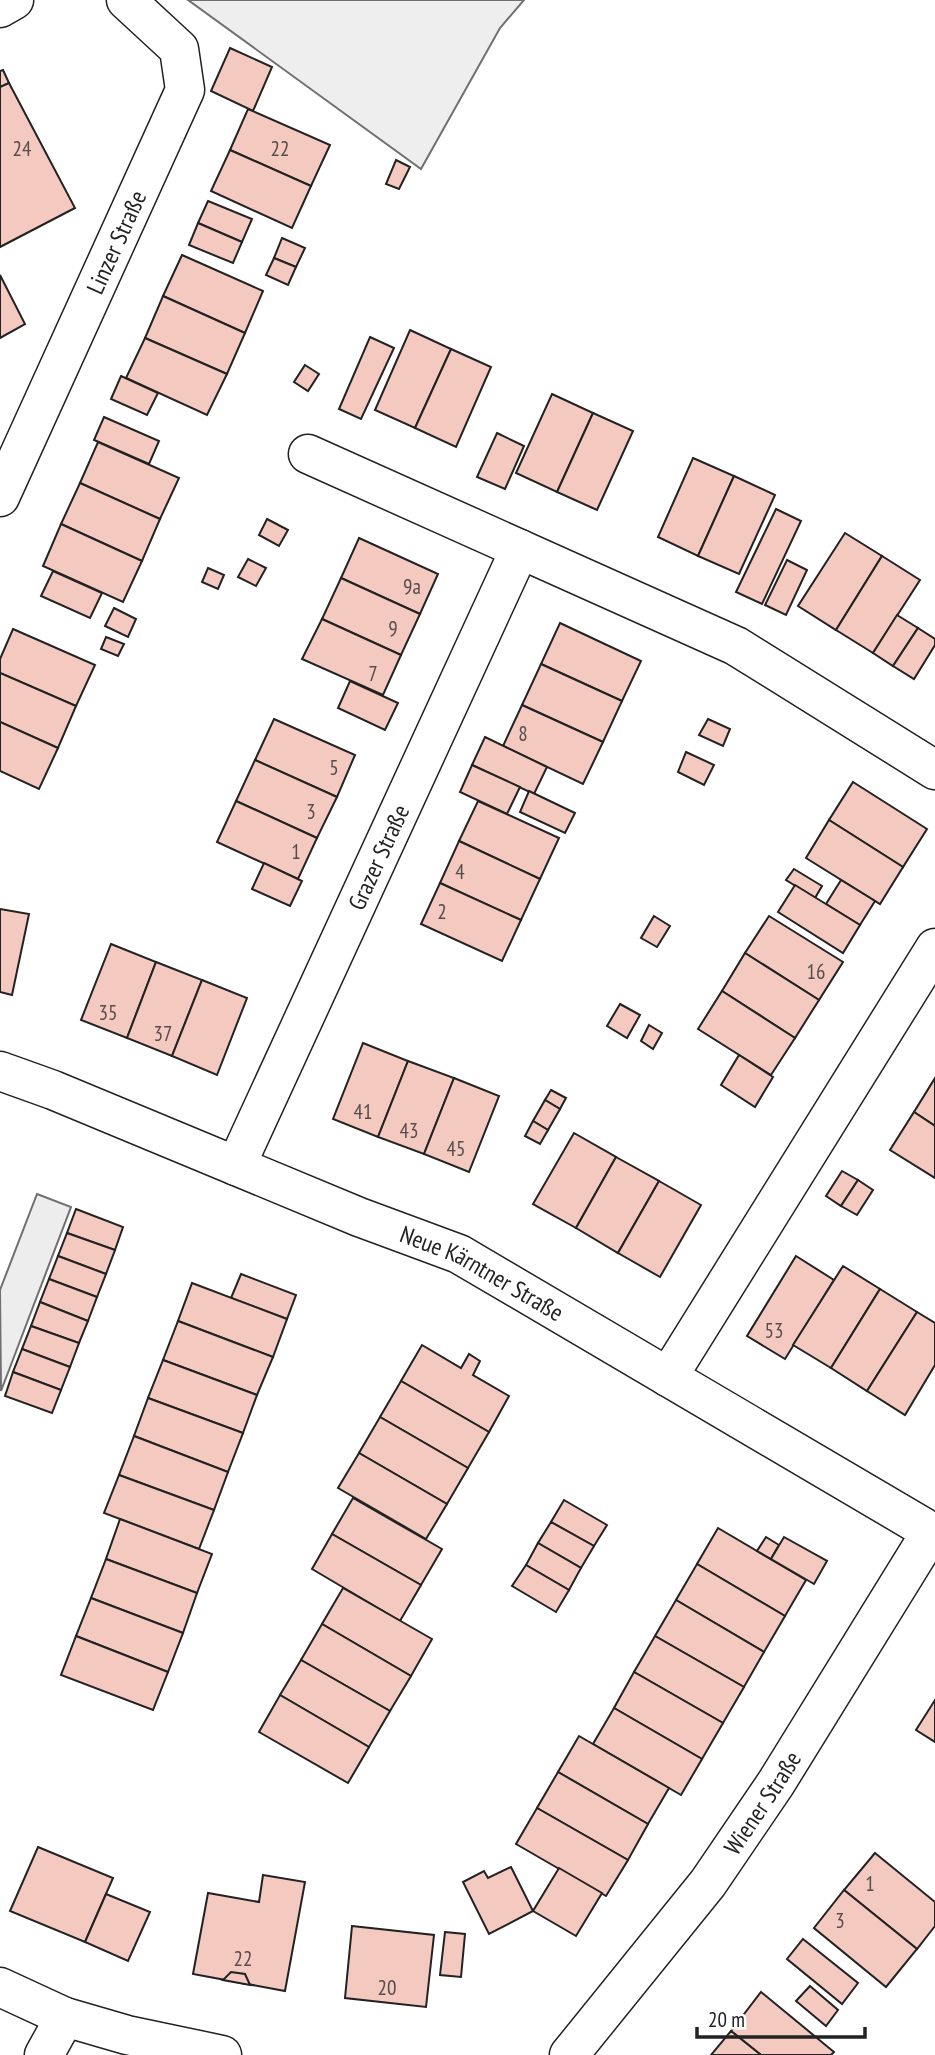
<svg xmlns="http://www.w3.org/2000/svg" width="935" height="2055" font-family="'PT Sans Narrow',sans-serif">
  <rect width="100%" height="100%" fill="#fff"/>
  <polygon fill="#eee" stroke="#6f6f6f" stroke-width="2" points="188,0 524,0 500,28 421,169"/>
  <polygon fill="#ededed" stroke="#6f6f6f" stroke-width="2" points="37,1194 71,1207 1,1391 0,1290"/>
  <g fill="#f3c9c0" stroke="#222" stroke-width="2">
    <polygon points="230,48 272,67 253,111 211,91"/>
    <polygon points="3,70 9,83 0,87 0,71"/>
    <polygon points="9,83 75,208 0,247 0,87"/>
    <polygon points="248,109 330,145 311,186 230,150"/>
    <polygon points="230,150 311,186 292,228 211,191"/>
    <polygon points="396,160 410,167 399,189 386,184"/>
    <polygon points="208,201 252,219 242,242 198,223"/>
    <polygon points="198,223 242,242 233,263 189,245"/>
    <polygon points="282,238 305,248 296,267 274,258"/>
    <polygon points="182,255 263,291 245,333 163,296"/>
    <polygon points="274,258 296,267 288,285 266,275"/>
    <polygon points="0,275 25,324 0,338"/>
    <polygon points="163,296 245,333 227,374 145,338"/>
    <polygon points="410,330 451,349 415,428 375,410"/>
    <polygon points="370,337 394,348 361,419 339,409"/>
    <polygon points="145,338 227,374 207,415 126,378"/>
    <polygon points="451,349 491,367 456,447 415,428"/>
    <polygon points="305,365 319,374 308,391 294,382"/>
    <polygon points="121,376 158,393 147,415 111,399"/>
    <polygon points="552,394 593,413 557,492 516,473"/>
    <polygon points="593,413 633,431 597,510 557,492"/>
    <polygon points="104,417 159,441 149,464 94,440"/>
    <polygon points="497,433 524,446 505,489 477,477"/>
    <polygon points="98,442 179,478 160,519 80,483"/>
    <polygon points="693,458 734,476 698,556 658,537"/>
    <polygon points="734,476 775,495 739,574 698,556"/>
    <polygon points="80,483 160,519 142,561 61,524"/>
    <polygon points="776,509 801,521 762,604 736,592"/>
    <polygon points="267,519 288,530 279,546 259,535"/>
    <polygon points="61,524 142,561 123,602 43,566"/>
    <polygon points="845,533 882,556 836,630 798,606"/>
    <polygon points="359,538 438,574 420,614 341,578"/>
    <polygon points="882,556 920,580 873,653 836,630"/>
    <polygon points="248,559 266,568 256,586 238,577"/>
    <polygon points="787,560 807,570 786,615 765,605"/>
    <polygon points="208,568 224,575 218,589 202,582"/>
    <polygon points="53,571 102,593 90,618 41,596"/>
    <polygon points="341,578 420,614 401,655 322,619"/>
    <polygon points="114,608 136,619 128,637 105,626"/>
    <polygon points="897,615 918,628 893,666 873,653"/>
    <polygon points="322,619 401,655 383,695 302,659"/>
    <polygon points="560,623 641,661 622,701 541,664"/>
    <polygon points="918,628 935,639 935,645 914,679 893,666"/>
    <polygon points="13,629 95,665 76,706 0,673 0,659"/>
    <polygon points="106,637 124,644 118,656 101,649"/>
    <polygon points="541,664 622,701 603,742 522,705"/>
    <polygon points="0,673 76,706 58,748 0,722"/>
    <polygon points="350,681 398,703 385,730 338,708"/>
    <polygon points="522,705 603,742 583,784 503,746"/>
    <polygon points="274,719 355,755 337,797 255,760"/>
    <polygon points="708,719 730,729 723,746 699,735"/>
    <polygon points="0,722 58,748 39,789 0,771"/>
    <polygon points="485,737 547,767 534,794 472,765"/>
    <polygon points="686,752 714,765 704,785 678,772"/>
    <polygon points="255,760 337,797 317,838 236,801"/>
    <polygon points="472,765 520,787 507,814 460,792"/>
    <polygon points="853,782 927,829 903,867 829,820"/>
    <polygon points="529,791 575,813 565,833 520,812"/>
    <polygon points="236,801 317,838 298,879 217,842"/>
    <polygon points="478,801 559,838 540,879 459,841"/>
    <polygon points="829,820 903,867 880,904 806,858"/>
    <polygon points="459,841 540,879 521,920 440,883"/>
    <polygon points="264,863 302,881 290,906 252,889"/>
    <polygon points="794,869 822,886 815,898 786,880"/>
    <polygon points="841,880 875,901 860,925 826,904"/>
    <polygon points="440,883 521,920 502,961 421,924"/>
    <polygon points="795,885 860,925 843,953 778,912"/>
    <polygon points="0,909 29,914 12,995 0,992"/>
    <polygon points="654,916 670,926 657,947 641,938"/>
    <polygon points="769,916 843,962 819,1000 745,953"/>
    <polygon points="111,944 156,962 127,1038 81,1020"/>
    <polygon points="745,953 819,1000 795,1038 722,991"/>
    <polygon points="156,962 202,980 172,1056 127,1038"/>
    <polygon points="202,980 247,998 217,1075 172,1056"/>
    <polygon points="722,991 795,1038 771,1075 698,1029"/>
    <polygon points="620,1004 640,1015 627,1038 607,1026"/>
    <polygon points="649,1025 662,1033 653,1049 641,1041"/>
    <polygon points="363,1043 408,1061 378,1137 333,1119"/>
    <polygon points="739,1055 773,1077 755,1107 721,1085"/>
    <polygon points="408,1061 454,1078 424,1154 378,1137"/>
    <polygon points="454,1078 499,1096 469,1172 424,1154"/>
    <polygon points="935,1078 935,1126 914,1112"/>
    <polygon points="551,1090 566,1098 560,1109 545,1100"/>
    <polygon points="545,1100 560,1109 548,1130 533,1121"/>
    <polygon points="914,1112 935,1126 935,1178 890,1150"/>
    <polygon points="533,1121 548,1130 540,1144 525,1136"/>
    <polygon points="574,1133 616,1157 576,1228 533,1204"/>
    <polygon points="616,1157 659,1181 618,1253 576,1228"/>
    <polygon points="842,1171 858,1180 841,1206 826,1196"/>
    <polygon points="858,1180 873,1190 857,1215 841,1206"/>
    <polygon points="659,1181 701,1205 660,1277 618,1253"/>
    <polygon points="76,1209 123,1227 115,1250 67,1233"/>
    <polygon points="67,1233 115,1250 106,1274 58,1256"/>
    <polygon points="58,1256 106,1274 97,1297 49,1279"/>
    <polygon points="796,1256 834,1280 785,1359 747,1336"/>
    <polygon points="843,1266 880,1289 831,1368 793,1345"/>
    <polygon points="241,1274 296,1295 287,1319 231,1298"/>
    <polygon points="49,1279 97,1297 88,1321 40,1302"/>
    <polygon points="192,1283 287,1319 273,1357 178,1321"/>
    <polygon points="880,1289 917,1312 867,1391 831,1368"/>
    <polygon points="40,1302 88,1321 79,1343 31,1326"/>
    <polygon points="917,1312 935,1323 935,1365 905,1415 867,1391"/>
    <polygon points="178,1321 273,1357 257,1395 163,1360"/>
    <polygon points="31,1326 79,1343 70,1367 22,1349"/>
    <polygon points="422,1345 461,1368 469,1354 480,1361 473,1375 509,1396 489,1432 401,1381"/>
    <polygon points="22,1349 70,1367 61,1390 13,1372"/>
    <polygon points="163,1360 257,1395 243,1433 148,1398"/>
    <polygon points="13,1372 61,1390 52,1413 5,1396"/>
    <polygon points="401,1381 489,1432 468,1468 380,1417"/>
    <polygon points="148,1398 243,1433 228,1472 134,1436"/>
    <polygon points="380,1417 468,1468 447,1504 359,1453"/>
    <polygon points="134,1436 228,1472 214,1510 119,1475"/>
    <polygon points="359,1453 447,1504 426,1539 338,1488"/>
    <polygon points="119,1475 214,1510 199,1549 104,1513"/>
    <polygon points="353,1498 442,1549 421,1585 332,1534"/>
    <polygon points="564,1500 607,1525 594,1546 551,1522"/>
    <polygon points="120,1519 212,1554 197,1593 106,1559"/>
    <polygon points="551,1522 594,1546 581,1568 538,1543"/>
    <polygon points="718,1528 806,1580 785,1616 697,1564"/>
    <polygon points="332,1534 421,1585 400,1621 312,1569"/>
    <polygon points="766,1537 779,1545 771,1559 757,1551"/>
    <polygon points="784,1537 827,1561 814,1584 771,1559"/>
    <polygon points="538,1543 581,1568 569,1590 526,1565"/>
    <polygon points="106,1559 197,1593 183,1633 91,1598"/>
    <polygon points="697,1564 785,1616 764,1652 676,1600"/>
    <polygon points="526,1565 569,1590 556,1612 512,1586"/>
    <polygon points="343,1588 432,1639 411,1676 322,1624"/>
    <polygon points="91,1598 183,1633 168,1672 76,1636"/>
    <polygon points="676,1600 764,1652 744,1687 655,1636"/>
    <polygon points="322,1624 411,1676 390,1711 301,1660"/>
    <polygon points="76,1636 168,1672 153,1710 61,1675"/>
    <polygon points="655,1636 744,1687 723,1723 634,1672"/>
    <polygon points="301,1660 390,1711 369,1747 280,1695"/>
    <polygon points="634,1672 723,1723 702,1759 614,1708"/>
    <polygon points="280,1695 369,1747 348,1783 259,1732"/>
    <polygon points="935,1700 935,1742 916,1730"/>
    <polygon points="614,1708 702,1759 681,1795 593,1744"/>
    <polygon points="579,1736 669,1788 648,1824 558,1772"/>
    <polygon points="558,1772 648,1824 628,1860 537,1808"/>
    <polygon points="537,1808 628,1860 606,1896 516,1844"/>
    <polygon points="38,1847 113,1878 85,1942 10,1911"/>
    <polygon points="875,1853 935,1902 935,1926 917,1949 844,1890"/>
    <polygon points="511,1867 533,1911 489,1934 463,1882 484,1871 488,1878"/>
    <polygon points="559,1868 602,1893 576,1936 533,1911"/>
    <polygon points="263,1875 305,1882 285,1991 193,1974 208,1893 259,1902"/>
    <polygon points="844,1890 917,1949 886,1987 814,1928"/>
    <polygon points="106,1894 150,1912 128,1961 85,1942"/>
    <polygon points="352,1926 434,1935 426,2007 345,1998"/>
    <polygon points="445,1932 465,1934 461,1977 440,1975"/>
    <polygon points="803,1939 858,1983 842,2004 787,1959"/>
    <polygon points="231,1972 245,1974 250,1985 223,1980"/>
    <polygon points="810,1986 838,2010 826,2026 796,2001"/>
    <polygon points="761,1992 834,2052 831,2055 761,2055 731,2031"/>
    <polygon points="731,2031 761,2055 711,2055"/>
  </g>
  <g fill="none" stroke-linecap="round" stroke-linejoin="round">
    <g stroke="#222" stroke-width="41">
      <g id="minor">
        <polyline points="0,8 14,0"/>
        <polyline points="308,454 736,646 935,770"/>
        <path id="s1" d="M0,497L185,90L179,49L126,0"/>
        <path id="s2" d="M0,1071L53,1090L359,1217L459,1254L935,1534"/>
        <path id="s3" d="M236,1166L520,549"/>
        <polyline points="668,1377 935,948"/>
        <polyline points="0,1987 65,2017 127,2035 222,2055"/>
        <polyline points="44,2055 65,2017"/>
        <path id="s4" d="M569,2055L708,1883L776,1783L931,1532"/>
      </g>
    </g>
    <use href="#minor" stroke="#fff" stroke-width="38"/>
  </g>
  <g text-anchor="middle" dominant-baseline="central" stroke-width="5" stroke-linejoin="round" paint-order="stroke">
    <g font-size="21" fill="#564c4a">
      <text x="22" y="148">24</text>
      <text x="280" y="148">22</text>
      <text x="412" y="586">9a</text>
      <text x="393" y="628">9</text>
      <text x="373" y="673">7</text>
      <text x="523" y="733">8</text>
      <text x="334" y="767">5</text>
      <text x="311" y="811">3</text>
      <text x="296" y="851">1</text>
      <text x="460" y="871">4</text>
      <text x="442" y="911">2</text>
      <text x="816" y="971">16</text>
      <text x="108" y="1012">35</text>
      <text x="163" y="1033">37</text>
      <text x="363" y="1111">41</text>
      <text x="409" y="1130">43</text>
      <text x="456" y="1148">45</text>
      <text x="774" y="1330">53</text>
      <text x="870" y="1883">1</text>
      <text x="840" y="1920">3</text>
      <text x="243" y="1958">22</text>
      <text x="387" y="1987">20</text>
    </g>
    <g font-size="24" fill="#222" stroke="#fff">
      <text stroke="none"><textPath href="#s1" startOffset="280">Linzer Straße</textPath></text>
      <text stroke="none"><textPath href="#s3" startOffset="340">Grazer Straße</textPath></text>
      <text stroke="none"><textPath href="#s2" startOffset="523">Neue Kärntner Straße</textPath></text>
      <text stroke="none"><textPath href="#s4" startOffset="318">Wiener Straße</textPath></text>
    </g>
  </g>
  <path d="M697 2027v10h168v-10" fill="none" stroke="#222222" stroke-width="3.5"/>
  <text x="708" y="2027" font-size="21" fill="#222222" stroke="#ffffff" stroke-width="5" paint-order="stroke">20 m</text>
</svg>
